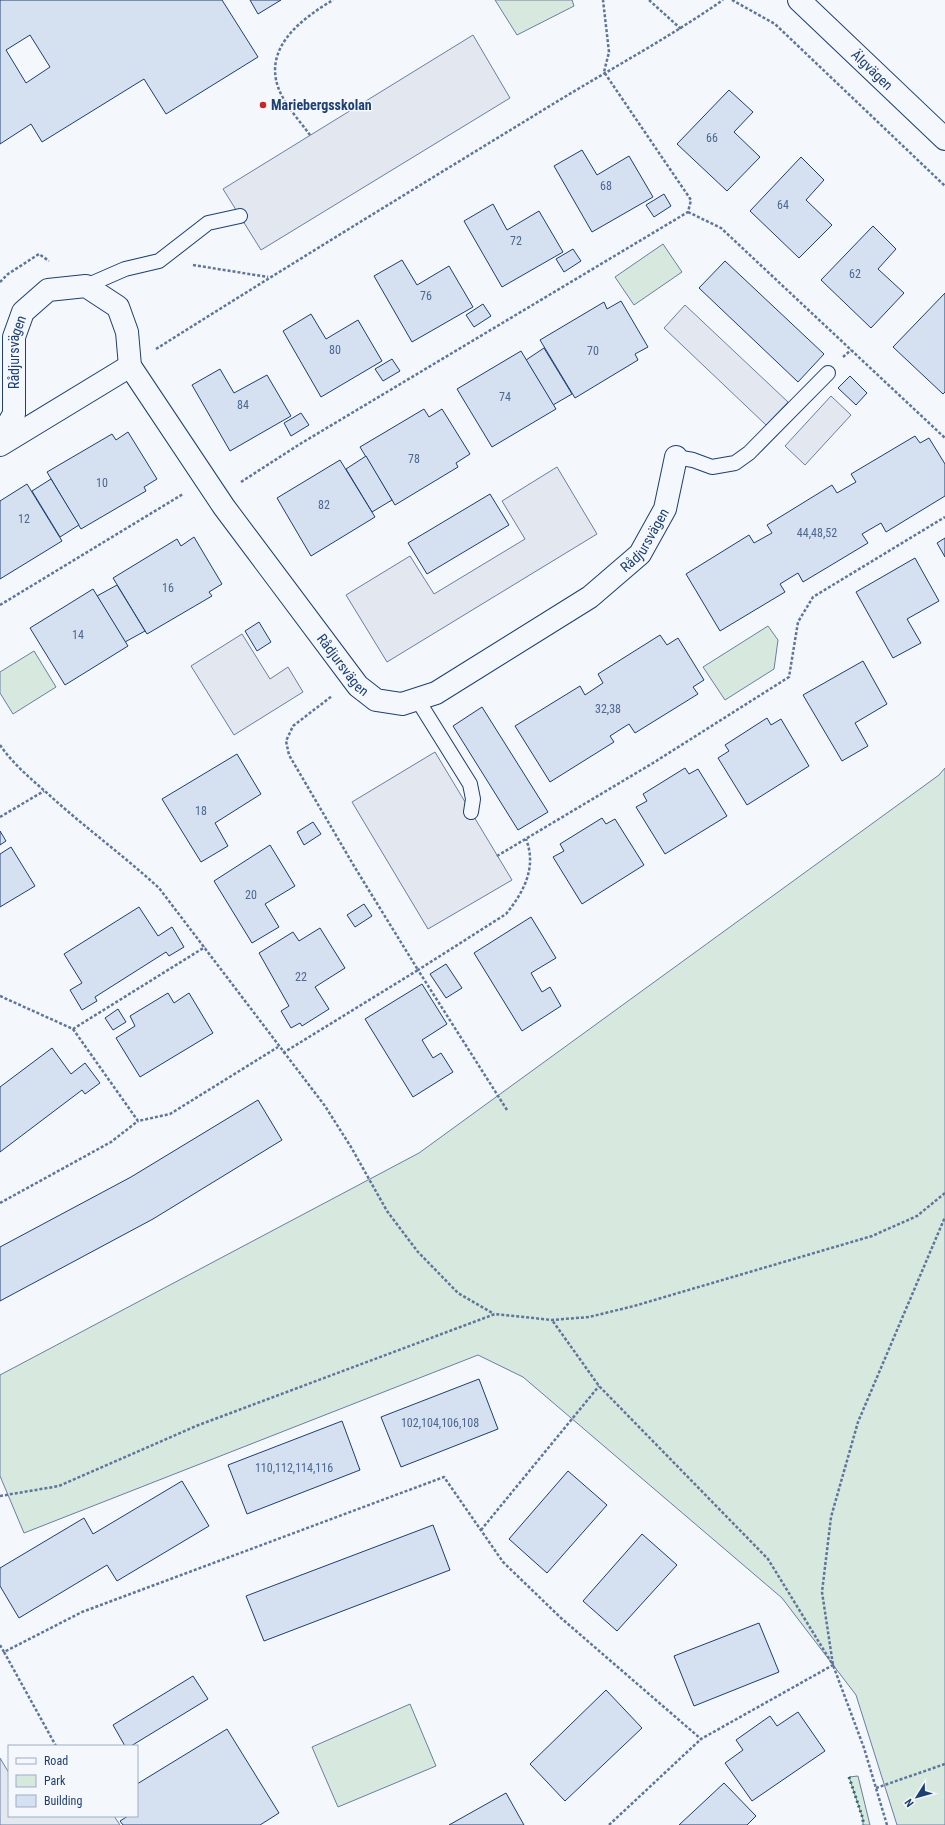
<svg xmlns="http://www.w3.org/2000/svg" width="945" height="1825" font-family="'Roboto Condensed',sans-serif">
  <rect width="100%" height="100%" fill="#f4f7fb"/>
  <g fill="#d7e8df" stroke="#687fa3">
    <polygon points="495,0 572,0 574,6 517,35"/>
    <polygon points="663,244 682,272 634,305 615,277"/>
    <polygon points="768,626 778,640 774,669 725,700 703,667"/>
    <polygon points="34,651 56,687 13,714 0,693 0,672"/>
    <polygon points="945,768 945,1825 897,1825 856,1695 782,1598 523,1377 478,1355 24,1533 0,1476 0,1375 419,1153 939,775"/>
    <polygon points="410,1704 436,1766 338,1807 312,1747"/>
    <polygon points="858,1776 870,1825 863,1825 863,1819 849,1777"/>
  </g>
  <g fill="#e3e8f0" stroke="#687fa3">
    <polygon points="473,35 510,98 261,250 223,189"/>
    <polygon points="685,305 788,402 766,425 664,328"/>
    <polygon points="831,396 851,415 805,465 785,446"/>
    <polygon points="557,467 597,534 387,662 346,595 410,556 434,594 525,539 502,501"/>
    <polygon points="242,634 270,679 288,667 303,692 234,735 191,666"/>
    <polygon points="435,752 512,880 428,929 352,802"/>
    <polygon points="0,1758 9,1773 9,1816 114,1816 120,1825 0,1825"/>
  </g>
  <g fill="#d5e0f0" stroke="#1d3f73" fill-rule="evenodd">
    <path d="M0,0H222L258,57L166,114L144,79L42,142L31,124L0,144ZM30,35L50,67L26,83L6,50Z"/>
    <polygon points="250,0 281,0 258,14"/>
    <polygon points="729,90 753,112 734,132 760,157 727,191 677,144"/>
    <polygon points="582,150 597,175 629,156 653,197 592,232 554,166"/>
    <polygon points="801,157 824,180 806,200 832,225 799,258 750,211"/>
    <polygon points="664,194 671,206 654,217 646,205"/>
    <polygon points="493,204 507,230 539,211 563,252 502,287 464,221"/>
    <polygon points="873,226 896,249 878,269 904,293 871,328 821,280"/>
    <polygon points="573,249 581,261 564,272 556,259"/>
    <polygon points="402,260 417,285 449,266 473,307 412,342 374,276"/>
    <polygon points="725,261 824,354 798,382 699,288"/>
    <polygon points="945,293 945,392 943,394 893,347"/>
    <polygon points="621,301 648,347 635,354 638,360 575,398 540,340 604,302 607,309"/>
    <polygon points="483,304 491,316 474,327 466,315"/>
    <polygon points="311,314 326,339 358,320 382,361 321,397 283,331"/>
    <polygon points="544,348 572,394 553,405 526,360"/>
    <polygon points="521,351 556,409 492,447 457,389"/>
    <polygon points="392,359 400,371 383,381 375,369"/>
    <polygon points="220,369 234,393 267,375 291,416 230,451 192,385"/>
    <polygon points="850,376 867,393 856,405 838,388"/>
    <polygon points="424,409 429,417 442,409 470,454 456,463 458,467 395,505 360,447"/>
    <polygon points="301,413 309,425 291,436 284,423"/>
    <polygon points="128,432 157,479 144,487 146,491 81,529 47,472 112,434 116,440"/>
    <polygon points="915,436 920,443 929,438 945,464 945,496 886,532 881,523 862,534 868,543 803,582 798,573 780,584 785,592 720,631 686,574 749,535 754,543 772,533 767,525 832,485 837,493 856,482 851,474"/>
    <polygon points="366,456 392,500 372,512 346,469"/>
    <polygon points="340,460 375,517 311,556 277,498"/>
    <polygon points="51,479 79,525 60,537 32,491"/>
    <polygon points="27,484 62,541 0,579 0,501"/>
    <polygon points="490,494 509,525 427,574 408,543"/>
    <polygon points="194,537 222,584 209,592 212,596 147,634 113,578 177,539 181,546"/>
    <polygon points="945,538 945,557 937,543"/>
    <polygon points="915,558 939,601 907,619 921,643 893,658 856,592"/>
    <polygon points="117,585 145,631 125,642 97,596"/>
    <polygon points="93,589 128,646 65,685 30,628"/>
    <polygon points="259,622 271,642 257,651 245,631"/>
    <polygon points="660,635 667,645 678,638 704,680 693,687 698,694 635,733 629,724 610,736 614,742 550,782 515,726 580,686 585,695 603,683 598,674"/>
    <polygon points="863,661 887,704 855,723 868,746 842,761 803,695"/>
    <polygon points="482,707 548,812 518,830 453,726"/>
    <polygon points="767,718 771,725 781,719 809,766 747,805 718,758 729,751 725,745"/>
    <polygon points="237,754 261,794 215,823 228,846 201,862 162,799"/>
    <polygon points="685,768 689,774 698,769 727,816 665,854 636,807 647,801 643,794"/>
    <polygon points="602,818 606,824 615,819 644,865 582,904 553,857 564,851 560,844"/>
    <polygon points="313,822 321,834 304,845 297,832"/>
    <polygon points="0,831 6,841 0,845"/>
    <polygon points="270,845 295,886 265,904 279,927 252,943 214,881"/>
    <polygon points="11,847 35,886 0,907 0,854"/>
    <polygon points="364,904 372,916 355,927 347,915"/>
    <polygon points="139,907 158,936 172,927 184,947 169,956 166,952 95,997 97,1001 82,1010 70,990 82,983 64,954"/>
    <polygon points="531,917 556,958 531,973 542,992 550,987 561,1006 522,1031 474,953"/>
    <polygon points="320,928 345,968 315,987 329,1009 302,1026 300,1023 291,1028 281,1011 289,1006 259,953 293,932 299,941"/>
    <polygon points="446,964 462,988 446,998 430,974"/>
    <polygon points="422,984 447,1024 422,1040 433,1058 441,1053 453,1072 413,1097 365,1019"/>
    <polygon points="168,993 174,1003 189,993 213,1033 140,1077 116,1038 135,1026 130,1016"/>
    <polygon points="118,1009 126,1022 113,1030 105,1018"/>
    <polygon points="52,1048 71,1074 85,1063 100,1083 85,1094 82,1090 0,1152 0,1087"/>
    <polygon points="258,1100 282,1140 153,1219 0,1301 0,1247 131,1177"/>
    <polygon points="479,1379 498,1429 401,1467 381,1417"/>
    <polygon points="342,1421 360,1470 247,1514 228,1465"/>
    <polygon points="568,1471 607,1505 547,1573 509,1539"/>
    <polygon points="182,1481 209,1526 117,1581 107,1565 19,1618 0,1586 0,1568 84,1518 93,1534"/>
    <polygon points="433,1525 450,1570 264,1641 246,1596"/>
    <polygon points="642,1534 677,1565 617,1631 583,1601"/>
    <polygon points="759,1623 779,1672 694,1706 674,1656"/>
    <polygon points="193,1676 208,1699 131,1746 125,1746 113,1725"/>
    <polygon points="606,1690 642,1728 565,1801 530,1764"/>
    <polygon points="798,1712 825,1751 752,1801 725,1763 743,1750 736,1740 770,1716 777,1726"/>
    <polygon points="227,1729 279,1813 260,1825 123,1825 120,1821 128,1816 137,1816 137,1784"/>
    <polygon points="724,1783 756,1816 747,1825 679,1825"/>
    <polygon points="506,1793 524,1825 449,1825"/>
  </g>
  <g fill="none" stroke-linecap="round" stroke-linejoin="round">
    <g stroke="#1d3f73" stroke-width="16">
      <g id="service">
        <polyline points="86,286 125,269 159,261 208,223 240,216"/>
        <polyline points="676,457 693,460 712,467 735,463 749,453 828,373"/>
        <polyline points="417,699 470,784 473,799 471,812"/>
      </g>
    </g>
    <g stroke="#1d3f73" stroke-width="24">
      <g id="minor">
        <path id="s1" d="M799,0L945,139"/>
        <path id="s2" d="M0,438L14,414V337L23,312L48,290L86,286L118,307L127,332L130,366L224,507L358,686L376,700L402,704L436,693L590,597L640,554L665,509L676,457"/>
        <polyline points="0,445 130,366"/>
      </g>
    </g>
    <g stroke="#5e769c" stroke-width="2.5" stroke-dasharray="3 2" stroke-linecap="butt">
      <polyline points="649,0 681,29"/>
      <polyline points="732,0 775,24 945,186"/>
      <path d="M310,135C299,120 284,104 278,87C264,46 303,18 333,0"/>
      <polyline points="688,212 721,228 945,438"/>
      <polyline points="193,265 268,277"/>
      <polyline points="0,282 8,274 39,254 49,261"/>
      <path d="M156,349C283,269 412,190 540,112C601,74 664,41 723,0"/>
      <polyline points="843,357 851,350"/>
      <polyline points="241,482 300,444 688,212 691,200 604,72 609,52 603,0"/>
      <polyline points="0,605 183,494"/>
      <path d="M0,745C13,764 30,778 47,793C83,826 123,855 159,888L325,1106L351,1147L387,1211L418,1252L458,1293L494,1314"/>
      <polyline points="0,817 44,791"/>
      <polyline points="497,856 653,763 789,677 798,622 813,597 945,517"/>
      <polyline points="0,996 73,1029 205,947"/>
      <polyline points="73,1029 138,1121 170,1114 278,1047"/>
      <polyline points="283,1053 418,970 354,866 289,755 286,741 293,726 332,696"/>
      <path d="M507,1110L418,970L506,914C524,892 537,867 526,839"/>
      <polyline points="0,1203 111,1142 138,1121"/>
      <polyline points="0,1496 59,1486 196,1426 495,1314 552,1320 589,1317 634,1306 872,1236 917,1216 945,1193"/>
      <polyline points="481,1530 599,1386"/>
      <polyline points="0,1645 4,1652 82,1612 444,1477 503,1562 561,1618 701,1739 833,1665 768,1559 599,1386 552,1320"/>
      <polyline points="4,1652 56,1746"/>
      <polyline points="876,1788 945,1764"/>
      <polyline points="609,1825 701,1739"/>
      <polyline points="887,1825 864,1748 833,1665 822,1592 831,1517 858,1422 945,1217"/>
    </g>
    <use href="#service" stroke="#f4f7fb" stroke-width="14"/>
    <use href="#minor" stroke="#f4f7fb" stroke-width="22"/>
    <polyline stroke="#2c6c60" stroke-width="3" stroke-dasharray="2 3" stroke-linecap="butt" points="849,1777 863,1819 863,1825"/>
  </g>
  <circle fill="#c62828" stroke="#f4f7fb" stroke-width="1.5" cx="263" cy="105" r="4"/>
  <g text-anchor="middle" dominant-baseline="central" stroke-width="3" stroke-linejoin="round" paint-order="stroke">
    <g font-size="12" fill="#4b6792">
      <text x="712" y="138">66</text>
      <text x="606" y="186">68</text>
      <text x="783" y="205">64</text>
      <text x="516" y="241">72</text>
      <text x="855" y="274">62</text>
      <text x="426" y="296">76</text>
      <text x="335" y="350">80</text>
      <text x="593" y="351">70</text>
      <text x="505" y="397">74</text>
      <text x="243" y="405">84</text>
      <text x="414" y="459">78</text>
      <text x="102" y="483">10</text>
      <text x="324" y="505">82</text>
      <text x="24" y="519">12</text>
      <text x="817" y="533">44,48,52</text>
      <text x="168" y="588">16</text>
      <text x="78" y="635">14</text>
      <text x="608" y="709">32,38</text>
      <text x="201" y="811">18</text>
      <text x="251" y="895">20</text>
      <text x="301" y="977">22</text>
      <text x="440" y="1423">102,104,106,108</text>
      <text x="294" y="1468">110,112,114,116</text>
    </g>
    <g font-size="14" fill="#1d3f73" stroke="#f4f7fb">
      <text stroke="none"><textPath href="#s1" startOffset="101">Älgvägen</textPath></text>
      <text stroke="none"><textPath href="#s2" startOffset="90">Rådjursvägen</textPath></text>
      <text stroke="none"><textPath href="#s2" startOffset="1041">Rådjursvägen</textPath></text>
      <text stroke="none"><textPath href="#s2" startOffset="669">Rådjursvägen</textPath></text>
    </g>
    <g font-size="14" font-weight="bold" fill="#1d3f73" stroke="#f4f7fb" text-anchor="start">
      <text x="271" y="105">Mariebergsskolan</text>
    </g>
  </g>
  <rect x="8" y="1745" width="130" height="72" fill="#f4f7fb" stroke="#9eadc5"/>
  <rect x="16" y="1758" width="20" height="6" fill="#f4f7fb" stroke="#9eadc5"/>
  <text x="44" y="1765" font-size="12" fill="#1d3f73">Road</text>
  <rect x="16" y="1775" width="20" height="12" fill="#d7e8df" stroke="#9eadc5"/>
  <text x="44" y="1785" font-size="12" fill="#1d3f73">Park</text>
  <rect x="16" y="1795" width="20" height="12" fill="#d5e0f0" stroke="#9eadc5"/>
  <text x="44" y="1805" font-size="12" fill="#1d3f73">Building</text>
  <g transform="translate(917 1797) rotate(233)" stroke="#f4f7fb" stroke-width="3" paint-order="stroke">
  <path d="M0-3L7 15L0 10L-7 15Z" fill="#1d3f73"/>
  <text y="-6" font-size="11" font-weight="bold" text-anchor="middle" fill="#1d3f73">N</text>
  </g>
</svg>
